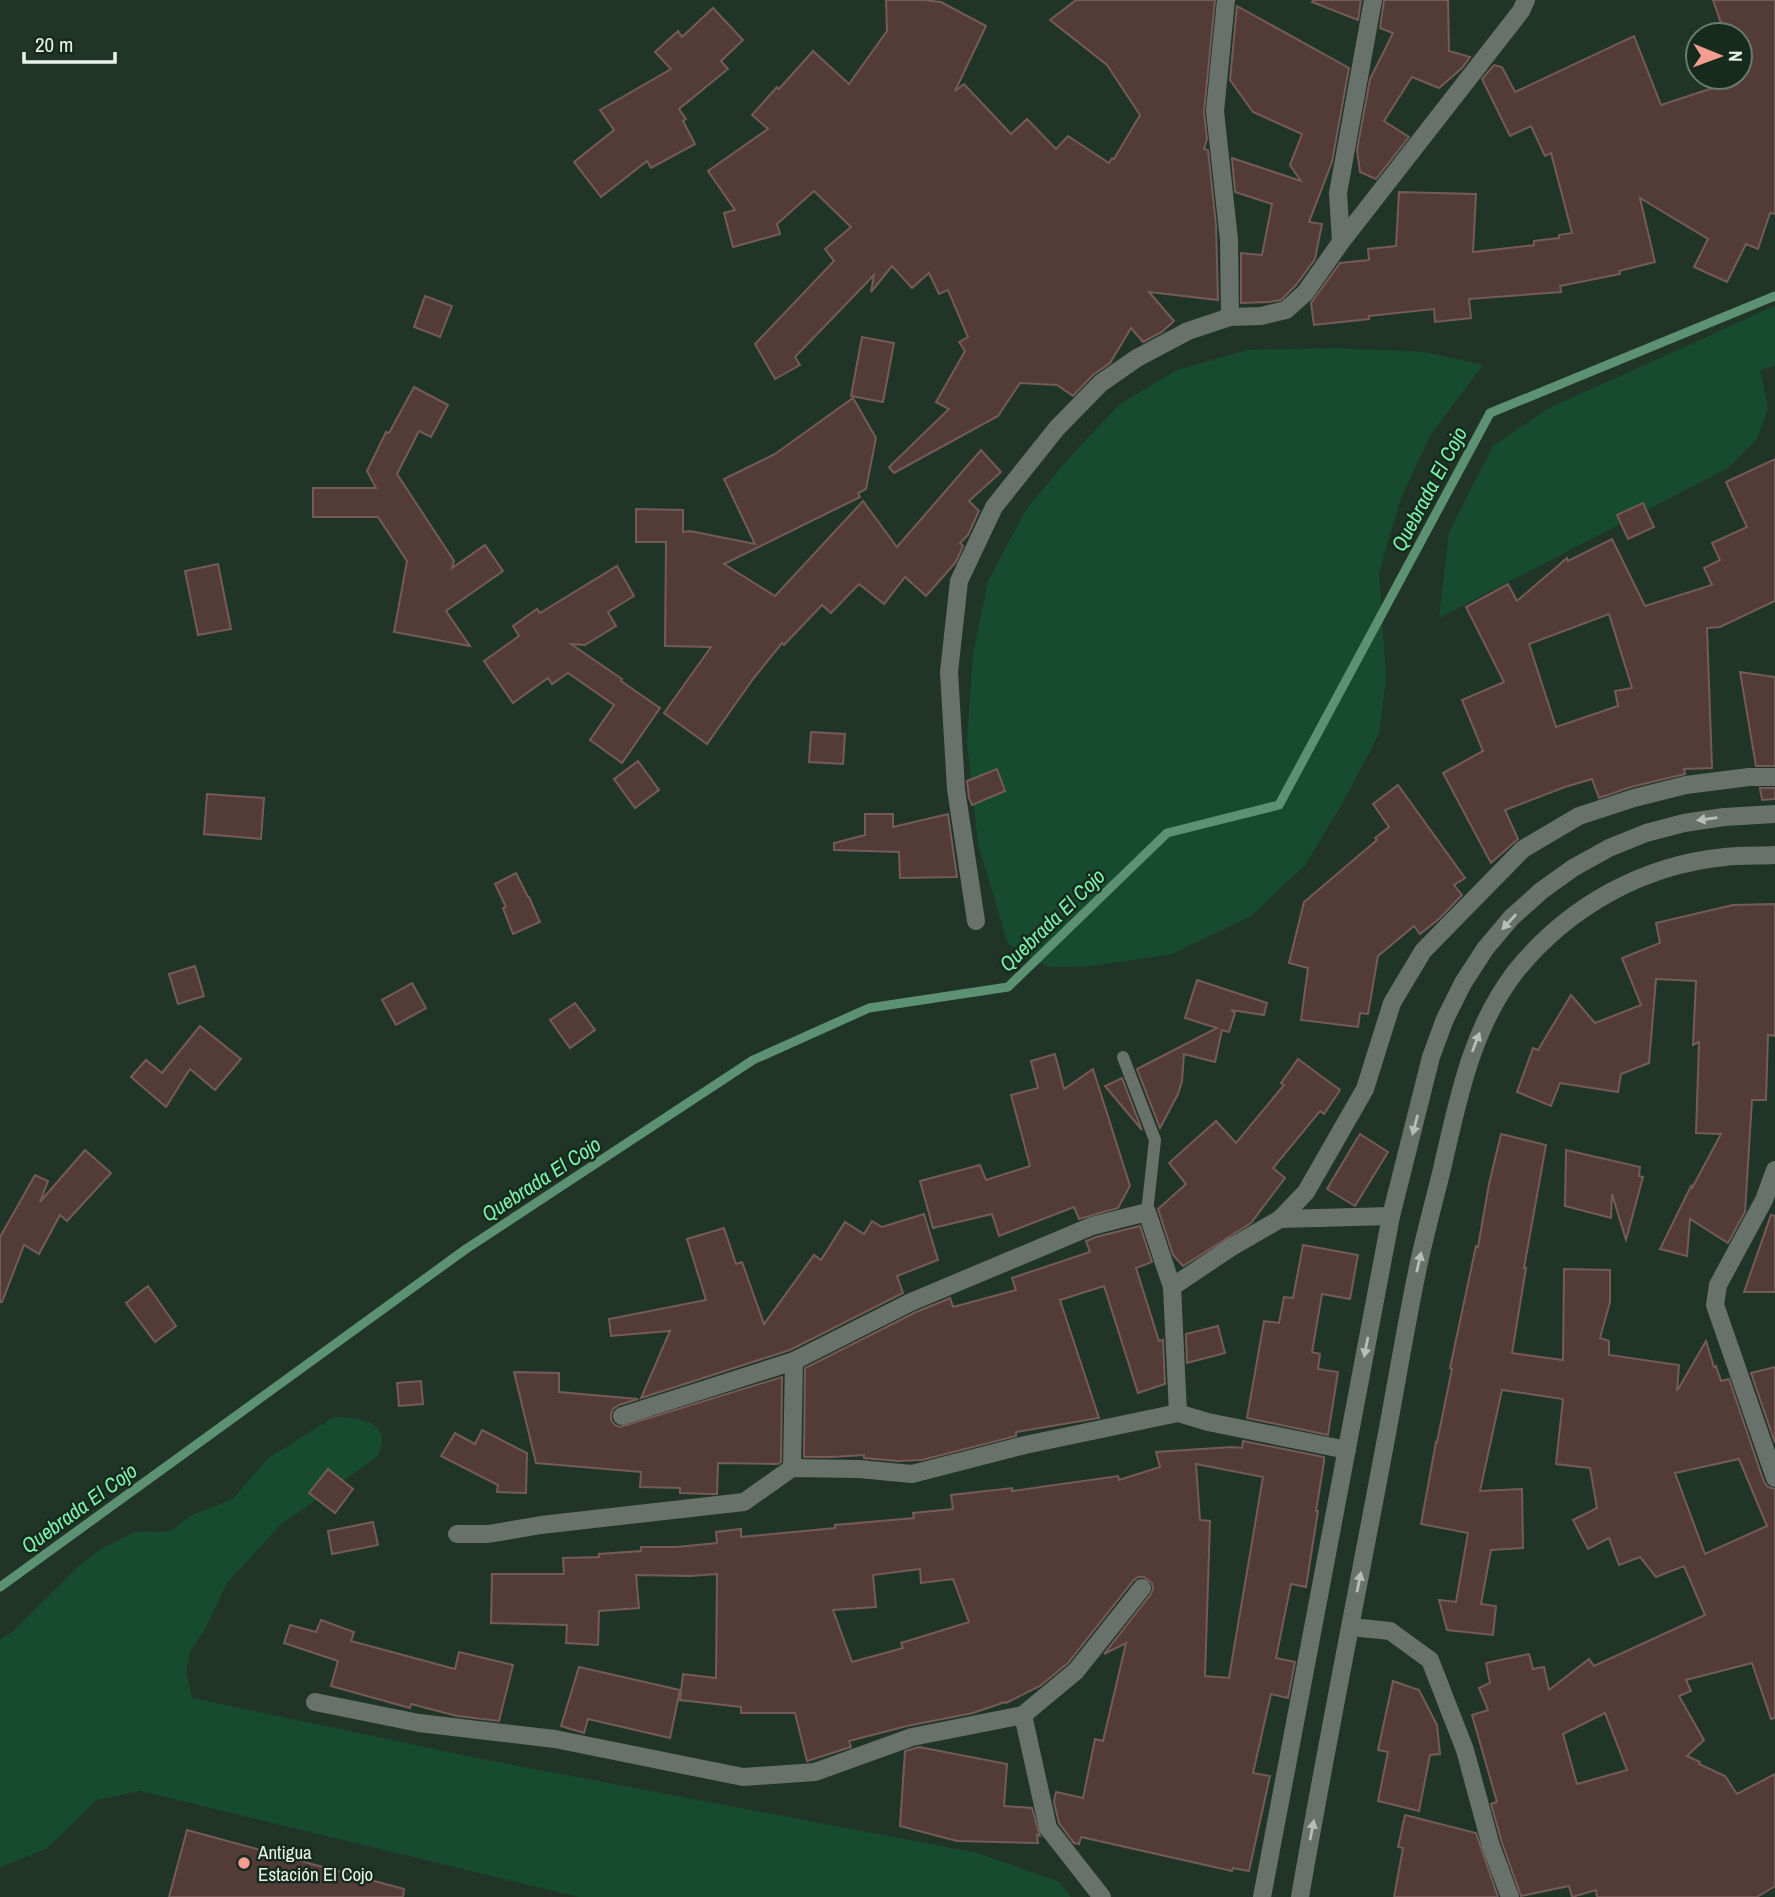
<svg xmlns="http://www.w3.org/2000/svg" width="1775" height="1897" font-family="'Archivo Narrow',sans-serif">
  <rect width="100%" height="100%" fill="#213428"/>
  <g fill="#174b2f">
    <polygon points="1775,306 1775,366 1760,370 1768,408 1757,439 1728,468 1439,618 1449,532 1493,446 1547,409"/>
    <polygon points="1331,348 1425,352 1483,365 1431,434 1401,498 1379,572 1386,679 1379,734 1342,804 1305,865 1251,916 1172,954 1093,966 1049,967 1008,944 978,844 967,741 973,654 988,581 1027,508 1069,458 1120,404 1177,370 1247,350"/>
    <path d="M334,1417C361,1418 395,1421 377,1457L280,1525L227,1583L204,1631L191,1650L186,1671L192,1698L477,1758L978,1853L1059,1882L1071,1897H578L141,1791L97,1800L46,1849L0,1867V1640L13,1631L80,1565L101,1549L135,1532L171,1531L190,1516L233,1499L267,1459Z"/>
  </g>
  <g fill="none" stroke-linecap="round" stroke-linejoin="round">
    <polyline stroke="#5d9174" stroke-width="9" points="0,1587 466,1249 753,1060 869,1008 1008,987 1167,833 1279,805 1490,413 1775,296"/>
  </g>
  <g fill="#533c38" stroke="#745b58" stroke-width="2" fill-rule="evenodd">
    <polygon points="886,0 923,0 941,2 986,26 955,91 964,84 1011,134 1027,119 1056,149 1068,136 1109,163 1112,158 1114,159 1140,115 1107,65 1050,20 1076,0 1215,0 1204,112 1207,139 1204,149 1208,150 1216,225 1218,300 1149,292 1174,321 1162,332 1143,342 1131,328 1110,363 1093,375 1073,396 1057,385 1020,383 998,416 894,473 889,467 949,409 936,402 965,351 959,342 968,337 948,290 939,294 929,273 912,288 892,266 871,292 874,275 795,357 800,365 775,379 755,344 834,261 825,249 851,227 814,191 777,224 780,234 733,247 724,213 735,210 708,171 768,129 752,115 777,87 779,89 813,51 849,84 887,31"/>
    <polygon points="1313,0 1361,0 1358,20 1312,2"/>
    <polygon points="1384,0 1448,0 1449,51 1470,57 1462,68 1439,88 1412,77 1384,121 1409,137 1376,179 1360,172 1357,150 1370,79 1393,33 1380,28"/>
    <polygon points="1713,0 1775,0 1775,214 1770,213 1758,249 1746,244 1727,282 1694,267 1708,239 1640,198 1655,262 1619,271 1620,274 1560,286 1561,292 1469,299 1471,318 1435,322 1434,309 1369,316 1369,319 1314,325 1311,303 1340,263 1369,260 1368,249 1396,246 1399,192 1476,194 1473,252 1534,245 1534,241 1559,238 1559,235 1572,233 1551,153 1545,156 1531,126 1510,136 1482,79 1494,65 1502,67 1515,92 1634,36 1661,105 1728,83 1728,81 1740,78 1740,35 1725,35"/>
    <polygon points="1237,6 1349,68 1332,162 1309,222 1322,224 1315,259 1296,285 1281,300 1269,302 1241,303 1241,253 1262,255 1272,204 1235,192 1232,158 1301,181 1290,165 1302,134 1253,112 1230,80"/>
    <polygon points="713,8 743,40 721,61 728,69 679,109 686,119 683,121 695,144 651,168 647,161 601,197 574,162 614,130 600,110 671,69 655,52 678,31 682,37"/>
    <polygon points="425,296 452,306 440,337 414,327"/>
    <polygon points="862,337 894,343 883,402 851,396"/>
    <polygon points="414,387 448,405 431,437 419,431 397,474 454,561 452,568 485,545 503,571 446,611 470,646 394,632 407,561 378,517 313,517 313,488 376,488 367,471 386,432 389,433"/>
    <polygon points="853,398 876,438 866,489 858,493 860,497 724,564 775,596 863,501 897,547 981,450 1001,472 969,501 979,511 968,535 960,543 963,546 956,562 926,596 905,577 884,604 859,584 831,613 822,605 784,645 782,643 753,679 707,744 664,713 711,647 665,646 666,542 636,542 636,509 683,510 683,532 690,531 755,544 724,479 775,454"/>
    <path d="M1775,459V601L1720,627L1707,628L1712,768L1684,769L1685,774L1631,787L1599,798L1592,779L1565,787L1505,810L1518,839L1491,863L1443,773L1483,751L1462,700L1504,682L1466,607L1508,584L1517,601L1567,558L1568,561L1612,539L1645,606L1712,585L1704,568L1720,560L1712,543L1747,527L1726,482ZM1609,614L1632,688L1615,691L1618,706L1556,727L1529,644Z"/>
    <polygon points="1643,503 1654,527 1628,539 1617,515"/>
    <polygon points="218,564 231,629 198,635 185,571"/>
    <polygon points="617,566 634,596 608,612 616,626 585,645 571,644 622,679 621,681 660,708 622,763 590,740 614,705 568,673 552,684 548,678 513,703 484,661 519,636 513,626 537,609 540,613"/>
    <polygon points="1740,672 1775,677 1775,766 1756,766"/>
    <polygon points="811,732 845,734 843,764 809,762"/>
    <polygon points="638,761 659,790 635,808 614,779"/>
    <polygon points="997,769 1005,791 972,805 969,798 967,781"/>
    <polygon points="1398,785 1465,878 1454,885 1462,895 1440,918 1420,934 1414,926 1378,956 1368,1014 1360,1013 1358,1027 1301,1020 1308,968 1289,963 1304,902 1377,840 1375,838 1389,827 1373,804"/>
    <polygon points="1760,788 1775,788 1775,799 1762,800"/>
    <polygon points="207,794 264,798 261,839 204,834"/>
    <polygon points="865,814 893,814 893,827 948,814 957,877 900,878 899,852 834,850 834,843 865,835"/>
    <polygon points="516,873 528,897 529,897 540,922 513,934 503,908 506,907 495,884"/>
    <polygon points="1775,904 1775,1036 1768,1035 1766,1100 1752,1100 1745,1212 1728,1243 1690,1219 1687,1256 1660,1249 1691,1186 1692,1188 1721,1134 1696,1133 1699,1042 1693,1045 1696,981 1656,979 1649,1063 1621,1074 1618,1092 1560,1083 1551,1106 1517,1092 1533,1048 1538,1050 1571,995 1595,1023 1641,1005 1622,958 1660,943 1656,923 1733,905"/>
    <polygon points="195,966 204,996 178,1004 169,974"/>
    <polygon points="1197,980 1267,1003 1264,1015 1231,1010 1235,1013 1229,1032 1222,1030 1215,1062 1184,1054 1182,1081 1178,1094 1160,1128 1137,1069 1217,1028 1185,1018"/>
    <polygon points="412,983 426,1008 396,1025 382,1000"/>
    <polygon points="575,1003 595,1030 570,1048 550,1020"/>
    <polygon points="200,1026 241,1059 215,1090 190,1069 166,1107 131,1077 146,1060 162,1073"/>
    <polygon points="1055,1054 1064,1089 1093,1069 1130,1186 1118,1208 1079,1219 1074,1207 999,1236 992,1214 933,1228 920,1181 980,1165 986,1180 1030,1166 1011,1095 1038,1088 1031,1061"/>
    <polygon points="1298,1059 1340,1090 1324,1114 1320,1111 1273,1168 1285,1178 1251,1223 1183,1266 1173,1255 1158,1209 1186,1184 1169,1163 1216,1121 1236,1143 1284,1085 1281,1083"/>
    <polygon points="1122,1078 1142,1130 1105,1086"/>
    <polygon points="1360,1134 1388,1152 1355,1206 1327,1189"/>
    <path d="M1501,1134L1546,1145L1524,1268H1526L1512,1353L1563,1360L1564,1269L1610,1270V1302L1600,1338L1609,1341V1355L1679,1365L1677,1391L1706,1341L1714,1367L1716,1366L1721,1381L1729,1379L1764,1482L1768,1487L1775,1489V1718L1771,1719L1752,1663L1686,1680L1691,1691L1679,1696L1704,1740L1687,1756L1700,1762L1699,1764L1725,1776L1737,1794L1775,1774V1886L1757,1897H1597L1596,1890L1572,1897L1569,1886L1521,1896L1502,1843L1491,1804L1497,1802L1472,1715L1488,1710L1479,1688L1490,1683L1486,1663L1529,1654L1533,1669L1544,1667L1549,1690L1589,1659L1594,1666L1705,1615L1684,1566L1656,1577L1640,1557L1619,1565L1609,1538L1588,1549L1573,1520L1597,1508L1590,1468L1556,1464L1563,1399L1502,1390L1480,1491L1522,1489L1523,1548L1491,1550L1481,1604L1496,1606L1493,1635L1447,1630L1439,1600L1456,1602L1468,1533L1421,1524L1436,1442H1437L1452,1369L1450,1368L1476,1246L1478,1247L1489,1184ZM1739,1459L1767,1526L1705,1554L1675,1473ZM1605,1713L1627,1770L1577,1784L1563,1734Z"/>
    <polygon points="85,1150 111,1173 67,1221 60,1215 39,1254 24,1245 2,1302 0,1302 0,1237 35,1175 48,1181 40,1202"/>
    <polygon points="1566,1150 1640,1167 1639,1176 1643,1177 1626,1240 1612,1194 1611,1218 1565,1206"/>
    <polygon points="924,1214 938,1260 897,1276 903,1293 790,1350 641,1398 670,1331 611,1336 609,1319 706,1300 687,1239 724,1228 736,1264 742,1262 764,1324 814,1255 821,1260 845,1222 864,1234 872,1221 882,1227"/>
    <polygon points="1771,1215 1775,1216 1775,1292 1744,1292"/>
    <polygon points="1140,1226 1152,1262 1136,1268 1159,1341 1163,1340 1165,1384 1138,1393 1104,1286 1060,1300 1099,1418 1016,1432 1016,1436 922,1460 898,1461 864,1458 864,1455 832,1457 804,1457 805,1368 916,1312 948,1299 950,1298 953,1307 1016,1290 1012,1278 1090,1252 1086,1241 1096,1237"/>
    <polygon points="1303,1245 1358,1255 1350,1299 1322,1294 1312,1352 1320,1354 1318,1369 1338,1372 1328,1435 1247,1418 1264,1321 1279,1323 1284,1297 1293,1298"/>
    <polygon points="148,1286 176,1326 155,1342 126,1303"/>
    <polygon points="1218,1326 1225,1353 1187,1363 1186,1334"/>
    <polygon points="1775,1367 1775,1443 1751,1373"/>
    <polygon points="514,1372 559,1373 559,1392 638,1399 619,1405 613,1409 611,1414 611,1420 615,1425 620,1427 782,1377 781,1462 778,1464 718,1463 717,1494 712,1494 680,1493 680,1488 640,1487 641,1472 536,1463"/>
    <polygon points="421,1381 423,1404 399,1406 397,1383"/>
    <polygon points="482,1430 527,1453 526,1493 497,1492 498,1485 441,1456 455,1433 475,1444"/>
    <path d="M1243,1441L1324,1457V1462L1316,1511H1318L1306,1587L1291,1584L1276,1658L1295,1662L1288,1698L1271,1694L1253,1773L1270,1776L1249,1871L1233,1868L1232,1871L1081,1837L1079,1844L1074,1843L1059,1823L1054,1802L1056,1792L1083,1798L1095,1739L1103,1741L1126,1643L1104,1654L1151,1594L1153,1589L1152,1583L1144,1577H1138L1133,1581L1068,1663L1040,1686L1006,1703L1005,1702L973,1713L907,1726L849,1741L851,1747L807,1761L795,1713H741V1707L680,1700L683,1674L716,1678L717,1574L690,1576L636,1575L639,1608L599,1611L598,1645L566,1643L567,1625L491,1623L492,1574H564L563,1558L599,1557V1554L641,1551V1547H676L717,1543L716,1532L741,1529V1537L835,1528V1525L914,1518L913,1513L953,1509L951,1495L1012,1488V1491L1118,1476L1119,1480L1160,1467L1156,1452L1232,1447L1242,1448ZM1196,1464L1263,1477L1229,1678L1205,1676L1210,1521L1200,1520ZM920,1569L921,1583L953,1579L969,1622L901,1643L903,1648L852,1662L833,1610L876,1607L873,1575Z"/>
    <polygon points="328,1469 353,1489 335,1513 309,1493"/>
    <polygon points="373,1522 378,1545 332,1554 328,1531"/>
    <polygon points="321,1620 354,1632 351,1641 455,1669 459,1652 513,1665 499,1721 457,1716 411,1704 410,1708 331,1686 338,1661 284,1643 290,1625 316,1632"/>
    <polygon points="579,1667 680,1690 670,1738 588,1719 584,1733 561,1726"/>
    <polygon points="1393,1681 1419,1690 1437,1725 1440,1754 1430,1755 1419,1811 1378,1801 1388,1752 1378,1750"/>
    <polygon points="919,1747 1007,1764 1004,1806 1032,1808 1040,1836 1037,1835 1038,1843 957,1841 900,1826 905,1751"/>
    <polygon points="1405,1815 1476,1833 1498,1897 1394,1897 1403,1848 1398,1847"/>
    <polygon points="187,1830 404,1889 403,1897 169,1897"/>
  </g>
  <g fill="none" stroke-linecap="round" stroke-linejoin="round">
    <polyline stroke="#68726b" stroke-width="12" points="1123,1057 1155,1140 1147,1212"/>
    <g stroke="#68726b" stroke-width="18">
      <polyline points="1226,0 1215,111 1229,240 1230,317"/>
      <polyline points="1341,242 1338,193 1373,0"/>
      <polyline points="976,921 956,789 949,672 959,581 994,507 1057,428 1101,383 1137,358 1188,331 1230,317 1261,316 1286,310 1305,293 1341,242 1521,11 1526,0"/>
      <polyline points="1775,1170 1764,1200 1718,1285 1715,1305 1775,1478"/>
      <polyline points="1280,1219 1306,1192 1365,1089 1392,1003 1423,951 1523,849 1579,816 1634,798 1686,785 1749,777 1775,777"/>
      <polyline points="1172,1287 1230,1248 1280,1219 1391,1216"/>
      <polyline points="622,1416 794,1361 911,1302 1092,1226 1147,1212 1172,1287 1178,1413"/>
      <polyline points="792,1468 794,1361"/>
      <polyline points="457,1534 488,1534 541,1525 744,1502 792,1468 859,1469 912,1474 1025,1445 1178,1413 1208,1422 1347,1450"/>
      <polyline points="1351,1627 1390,1631 1430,1660 1465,1750 1491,1846 1510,1897"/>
      <polyline points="315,1702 419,1723 555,1739 743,1777 815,1772 912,1737 1023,1715 1076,1671 1142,1588"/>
      <polyline points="1023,1715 1048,1828 1102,1897"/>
      <polyline points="1262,1897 1391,1216 1431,1057 1445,1019 1463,983 1485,949 1511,918 1541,891 1573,868 1609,848 1646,833 1684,823 1724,817 1775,814"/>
      <path d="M1300,1897C1327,1740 1359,1584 1388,1428C1398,1374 1407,1320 1418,1267C1425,1234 1434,1202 1442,1169C1458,1100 1471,1029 1516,971C1568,907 1642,865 1725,857C1741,855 1758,856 1775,855"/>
    </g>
  </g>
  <defs><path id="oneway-solid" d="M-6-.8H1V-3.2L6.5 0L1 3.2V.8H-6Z" transform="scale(1.75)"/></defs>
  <g fill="#b4bfb8">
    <use href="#oneway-solid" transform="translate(1707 819) rotate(172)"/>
    <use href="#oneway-solid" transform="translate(1509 922) rotate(133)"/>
    <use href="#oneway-solid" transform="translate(1476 1042) rotate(-69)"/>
    <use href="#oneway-solid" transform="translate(1415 1125) rotate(105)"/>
    <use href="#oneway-solid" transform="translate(1419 1262) rotate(-77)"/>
    <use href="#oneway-solid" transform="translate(1366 1347) rotate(101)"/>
    <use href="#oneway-solid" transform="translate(1359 1582) rotate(-79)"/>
    <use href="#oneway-solid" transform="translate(1312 1830) rotate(-79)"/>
  </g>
  <circle fill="#f59c91" stroke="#172a1e" stroke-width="2.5" cx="244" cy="1863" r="7"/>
  <g text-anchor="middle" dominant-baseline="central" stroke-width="5" stroke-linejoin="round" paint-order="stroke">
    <g font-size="19" fill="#e7f3eb" stroke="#172a1e" text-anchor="start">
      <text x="258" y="1852">Antigua<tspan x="258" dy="22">Estación El Cojo</tspan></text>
    </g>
    <g font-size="21" font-style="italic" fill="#7df3ad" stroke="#172a1e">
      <text transform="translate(1429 489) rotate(-62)">Quebrada El Cojo</text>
      <text transform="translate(1052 920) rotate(-44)">Quebrada El Cojo</text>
      <text transform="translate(541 1179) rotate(-33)">Quebrada El Cojo</text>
      <text transform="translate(79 1508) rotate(-36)">Quebrada El Cojo</text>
    </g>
  </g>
  <g transform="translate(1719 56) rotate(91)"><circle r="33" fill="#172a1e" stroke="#6a7a70" stroke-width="2"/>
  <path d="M0-5L12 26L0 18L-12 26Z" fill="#f59c91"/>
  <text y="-10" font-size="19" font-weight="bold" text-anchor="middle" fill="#e7f3eb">N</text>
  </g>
  <path d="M24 52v10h91v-10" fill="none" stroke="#e7f3eb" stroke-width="3.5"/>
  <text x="35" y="52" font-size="21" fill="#e7f3eb" stroke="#172a1e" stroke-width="5" paint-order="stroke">20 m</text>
</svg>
